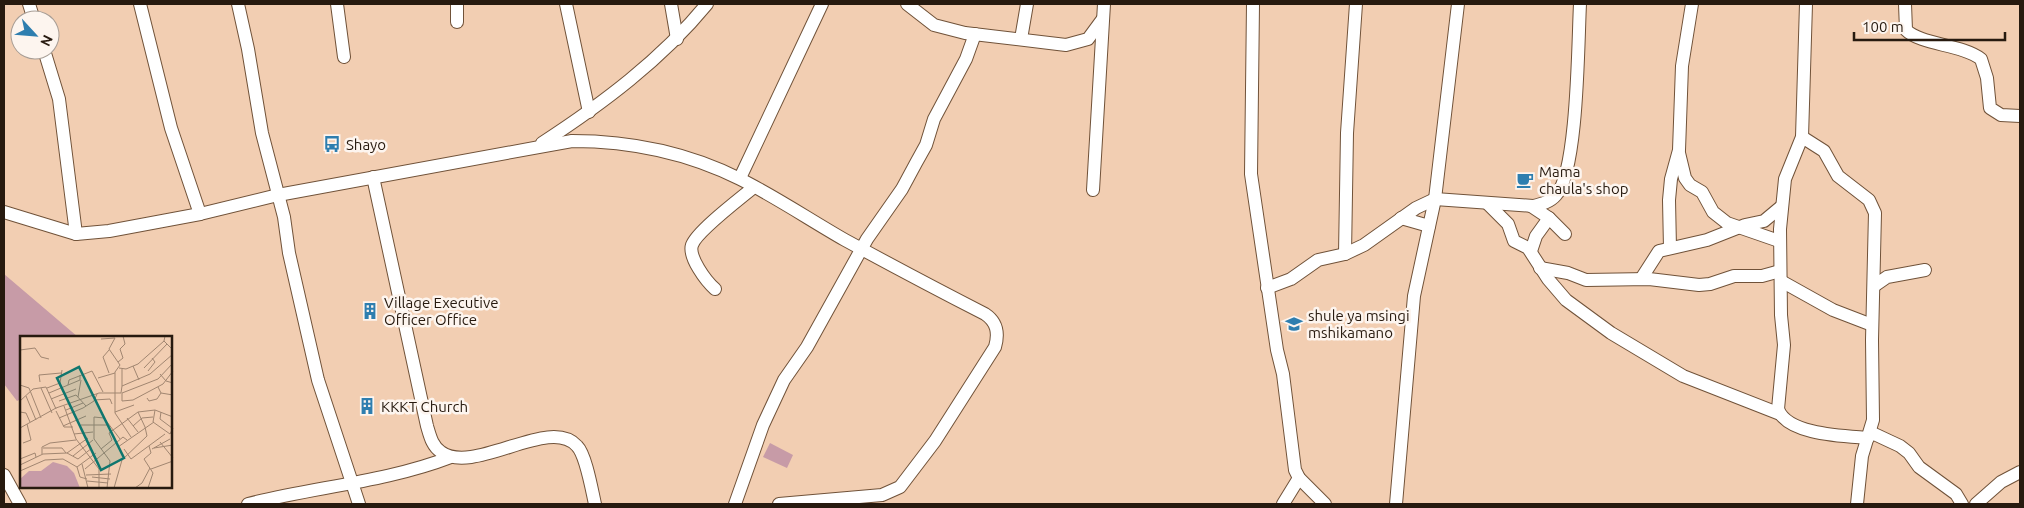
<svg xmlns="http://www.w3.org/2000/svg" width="2024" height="508" font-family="Ubuntu,sans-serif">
  <rect width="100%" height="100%" fill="#f2ceb2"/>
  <g fill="#c79ba7">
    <polygon points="4,274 78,337 21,337 21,399 17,401 4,384"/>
    <polygon points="770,443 793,455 787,468 763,457"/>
  </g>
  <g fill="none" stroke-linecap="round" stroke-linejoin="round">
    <g stroke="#705239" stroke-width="14">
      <g id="minor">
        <polyline points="29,4 34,20"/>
        <polyline points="140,4 171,128 200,214"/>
        <polyline points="238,4 248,49 262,133 284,217 289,253 318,380 359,504"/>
        <polyline points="337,4 344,57"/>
        <polyline points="457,4 457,22"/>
        <polyline points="566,4 589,112"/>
        <polyline points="671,4 677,39"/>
        <polyline points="907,4 934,25 965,33 1066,45 1088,39 1102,20"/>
        <polyline points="1253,4 1251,174 1277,350 1283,374 1295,470 1299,478 1325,504"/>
        <path d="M1806,4L1802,137L1785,179L1780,229L1781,315L1784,345L1778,409C1787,435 1845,436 1868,438"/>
        <path d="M1905,4L1906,30C1921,45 1961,44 1981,59L1987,78L1990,108L2001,115L2020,116"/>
        <polyline points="1021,39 1027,4"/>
        <polyline points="44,50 59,99 76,234"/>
        <polyline points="1802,137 1824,151 1838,176 1869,200 1875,213 1872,340 1873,420 1862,456 1857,504"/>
        <path d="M542,143C602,104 661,60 707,4"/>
        <polyline points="1679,153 1685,178 1690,185 1702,192 1713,212 1727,223 1779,241"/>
        <path d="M373,177L427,426C430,436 432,446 441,452C474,476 550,415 577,446C586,455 592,491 595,504"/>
        <polyline points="740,178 822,4"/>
        <polyline points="1093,190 1104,4"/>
        <polyline points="1487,203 1508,224 1514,241 1528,248 1548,279 1566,300 1611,333 1683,376 1780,414"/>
        <polyline points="1531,206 1549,218 1565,234"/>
        <path d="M4,212L76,234L109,231L200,214L278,195L572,141C629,141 688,153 740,179C776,197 810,220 845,240C891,265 938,290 985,314C997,322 999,333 995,347L935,441L900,487L882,495L779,504"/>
        <polyline points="1401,218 1429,226"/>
        <polyline points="1670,248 1669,200 1671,179 1679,150 1682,66 1692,4"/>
        <polyline points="1531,251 1536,236 1549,218"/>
        <polyline points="1345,254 1347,133 1356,4"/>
        <polyline points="1540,268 1568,273 1586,280 1649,279 1699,285 1710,284 1734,276 1762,276 1780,271"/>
        <polyline points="1641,279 1659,251 1707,240 1745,225 1764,221 1782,206"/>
        <polyline points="1781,281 1833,310 1872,325"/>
        <polyline points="1874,286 1887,277 1925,270"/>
        <path d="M1267,288L1291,279L1318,260L1345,254L1364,245L1416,208L1435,199L1533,206C1542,204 1550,202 1556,195C1578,172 1578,40 1580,4"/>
        <path d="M715,289C706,281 688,257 692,245C697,231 741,198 754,187"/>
        <polyline points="1870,432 1900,446 1909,453 1919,467 1956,494 1962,504"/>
        <polyline points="4,475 20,504"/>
        <path d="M248,504C315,487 386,482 451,457"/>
        <polyline points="735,504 763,425 784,380 807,347 867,239 902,189 916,163 926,145 934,119 966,59 975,34"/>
        <polyline points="1283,504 1299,478"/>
        <polyline points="1396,504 1414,296 1435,199 1458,4"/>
        <polyline points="1976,504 2001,482 2020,472"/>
      </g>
    </g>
    <use href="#minor" stroke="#fff" stroke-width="12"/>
  </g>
  <defs>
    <g id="bus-bare" transform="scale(1.35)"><path d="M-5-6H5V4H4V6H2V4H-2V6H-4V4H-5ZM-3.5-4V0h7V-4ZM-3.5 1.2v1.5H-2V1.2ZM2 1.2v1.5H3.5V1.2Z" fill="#2e7eaf" stroke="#fdf5ef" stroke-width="2.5" paint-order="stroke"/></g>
    <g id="cafe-bare" transform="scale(1.35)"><path d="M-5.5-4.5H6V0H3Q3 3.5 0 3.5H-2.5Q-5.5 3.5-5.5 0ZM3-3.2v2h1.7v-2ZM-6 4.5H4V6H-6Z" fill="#2e7eaf" stroke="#fdf5ef" stroke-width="2.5" paint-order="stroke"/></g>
    <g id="building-bare" transform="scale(1.35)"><path d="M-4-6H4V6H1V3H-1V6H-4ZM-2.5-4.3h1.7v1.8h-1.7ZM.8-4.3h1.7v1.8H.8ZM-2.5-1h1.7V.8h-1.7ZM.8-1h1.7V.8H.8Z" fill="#2e7eaf" stroke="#fdf5ef" stroke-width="2.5" paint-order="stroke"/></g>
    <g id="school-bare" transform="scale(1.35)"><path d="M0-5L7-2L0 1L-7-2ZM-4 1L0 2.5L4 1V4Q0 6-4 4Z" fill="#2e7eaf" stroke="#fdf5ef" stroke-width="2.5" paint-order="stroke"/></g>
  </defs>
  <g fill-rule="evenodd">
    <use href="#bus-bare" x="332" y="144"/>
    <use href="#cafe-bare" x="1525" y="180"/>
    <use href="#building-bare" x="370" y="311"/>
    <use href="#school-bare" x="1294" y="324"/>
    <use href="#building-bare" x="367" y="406"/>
  </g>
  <g text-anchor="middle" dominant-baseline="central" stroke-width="5" stroke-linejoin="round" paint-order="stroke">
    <g font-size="15" fill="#271a0f" stroke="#fdf5ef" text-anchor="start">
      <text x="346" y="144">Shayo</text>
      <text x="1539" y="171">Mama<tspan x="1539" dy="17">chaula's shop</tspan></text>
      <text x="384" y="302">Village Executive<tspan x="384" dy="17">Officer Office</tspan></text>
      <text x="1308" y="315">shule ya msingi<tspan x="1308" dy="17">mshikamano</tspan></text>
      <text x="381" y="406">KKKT Church</text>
    </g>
  </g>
  <g transform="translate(20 336)">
    <rect width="152" height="152" fill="#f2ceb2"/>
    <path d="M33,126L47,130L54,137L60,152H0V143L9,135H21Z" fill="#c79ba7"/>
    <path fill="none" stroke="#a18671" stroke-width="1" d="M145,0L144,5L153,14M81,3L95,2L89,13L100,29L95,36V77L111,101M0,14L15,12L21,21L29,23M89,14L83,21L89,37M98,26L103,22L100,13L105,8L103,0M113,30L119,44M99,32L106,33L118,28L144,5M124,32L147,8M102,33V50M128,35L135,26L132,22M140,38L146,45L153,47M78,42L95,37M20,46L19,39L41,37M0,49L9,52L21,82M48,49L49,44L72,35L83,56M138,51L141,57L153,59M21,52L32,77M27,52L40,47L42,34M29,57L60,44V39M102,57V65L113,64L143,48L153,35M102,57L138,43L153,27M6,60L16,84M58,61L61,44M127,62L129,65L137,63L141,57M31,63L56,53M74,64L90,63L92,68M0,65L13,53L26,51L36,73M39,65L56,59L66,70M44,70L56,103L79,133V152M46,74L63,67M135,74L133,86L150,98L153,92M36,75L44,91H53M0,76L6,77L10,86M95,76L114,69M118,76L125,91M141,76L140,83L152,92M39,82L63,72L74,65L77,58M107,82L118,96M61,89H88M43,90L66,80M113,90L122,82L133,81M0,92L36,72L79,57H101L102,50L130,38L153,18M54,98L73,96M140,106L153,122M3,107L11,104L7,88M98,111L134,86M23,112H42L46,117M134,112L153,109M81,113L92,104L89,97L118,76L135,74L153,81M104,113L111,123L145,98M132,113L150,103M47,117L68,102M22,118V111L30,107L56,104M53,120L73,104M0,123L15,117L16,121M62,128L68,152M0,129L23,118L47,117L58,123L72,112M57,131L60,141L67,143M65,133L103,101L107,104M131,133L153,125M0,135L25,124L43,123L57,131L76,117M66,139L91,138M72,141L90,143M67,145L88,147M87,152L90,125L74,103V81L84,82L100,103M94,152L102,124L127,100L125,91M115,152L122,147L130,132M128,152L133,137L124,123L131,117L129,110"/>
    <path fill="#0f766e" fill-opacity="0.15" stroke="#0f766e" stroke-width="2.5" d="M59,31L104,122L81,134L37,42Z"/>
    <rect width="152" height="152" fill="none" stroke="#271a0f" stroke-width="2.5"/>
  </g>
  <rect width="2024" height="508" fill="none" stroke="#271a0f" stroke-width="10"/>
  <g transform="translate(35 35) rotate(116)"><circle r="24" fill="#fdf5ef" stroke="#a79d95"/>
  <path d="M0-4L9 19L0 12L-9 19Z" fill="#2e7eaf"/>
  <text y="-8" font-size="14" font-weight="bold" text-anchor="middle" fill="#271a0f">N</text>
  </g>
  <path d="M1854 32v8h151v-8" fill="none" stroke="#271a0f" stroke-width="2.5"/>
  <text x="1862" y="32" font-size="15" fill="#271a0f" stroke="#fdf5ef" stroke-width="4" paint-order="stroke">100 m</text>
</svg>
